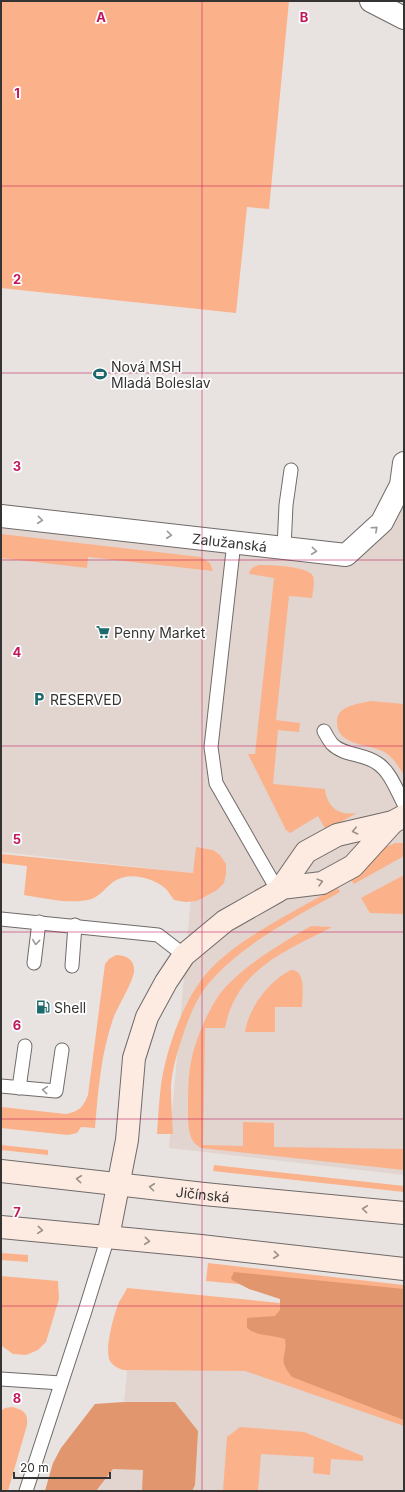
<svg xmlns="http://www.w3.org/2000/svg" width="405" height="1492" font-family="Inter,sans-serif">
  <rect width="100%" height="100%" fill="#e8e3e0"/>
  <g fill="#e2d5cf">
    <polygon points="404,498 404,1175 169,1148 193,873 1,852 1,515 340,551"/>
    <polygon points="404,1333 404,1491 45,1491 53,1463 61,1448 95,1404 124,1402 127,1373 119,1355"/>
  </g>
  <g fill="#fbb189">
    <polygon points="1,1 289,1 269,209 247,207 236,313 1,288"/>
    <polygon points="1,534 200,557 210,563 213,571 88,557 87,568 1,558"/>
    <path d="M259,565C270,565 308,566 313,576C315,582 313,591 312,598L289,596L276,720L300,723L299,732L278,730L273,784L325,789C327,808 340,816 357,813L326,830L318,816L290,833L286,830L248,754H255L274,578L249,574C250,568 253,567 259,565Z"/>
    <path d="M371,701L404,704V775C399,768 394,758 386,753C370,743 336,747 337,721C337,705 359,704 371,701Z"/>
    <polygon points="395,843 404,843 404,856 354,884 351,880 386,847"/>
    <path d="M196,847L213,850L220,855L226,864V874L224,883L217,890L197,901L185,902L174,900C171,896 168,891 165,888C151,877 128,871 113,882C104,889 100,897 88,900C69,904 43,898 24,895L27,866L1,863V854L193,873Z"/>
    <polygon points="404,875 404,914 370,913 361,898"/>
    <path d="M337,887L340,892C294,918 243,943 208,984C196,999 188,1019 182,1038C177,1053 172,1070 171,1086C171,1102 172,1118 173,1134H157C158,1118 159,1101 161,1085C166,1051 181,1007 202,979C231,941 296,911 337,887Z"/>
    <path d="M311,926L332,927C296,946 255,961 235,999C230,1008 227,1018 225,1028H205L203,1145L243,1146V1122L274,1123V1147L404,1149V1170L201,1148C187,1141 188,1122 188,1108C188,1095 188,1081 190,1068C193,1045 206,1014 219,995C239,968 282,943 311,926Z"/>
    <path d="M116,955C124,955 133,958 134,968C136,978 117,1007 113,1019C101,1054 98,1091 95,1128L81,1127L77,1133L68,1135L1,1128V1107L66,1114C80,1111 83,1107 88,1095L105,964L109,959Z"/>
    <path d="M291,970C307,970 302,996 302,1007H275V1032H245C249,1007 269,981 291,970Z"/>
    <polygon points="1,1145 48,1150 48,1155 1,1150"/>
    <polygon points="214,1165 404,1186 404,1192 213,1171"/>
    <polygon points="1,1253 28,1255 28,1262 1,1260"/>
    <polygon points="208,1263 404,1285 404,1300 206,1281"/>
    <polygon points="1,1276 58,1281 59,1299 46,1342 38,1350 26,1355 13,1354 2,1346 1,1343"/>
    <path d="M127,1288L404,1315V1426L245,1371L123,1370C118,1368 113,1366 110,1361C104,1350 114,1314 119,1302C122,1297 125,1293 127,1288Z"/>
    <path d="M12,1407C24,1410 28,1413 27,1425L8,1491H1V1411L5,1408Z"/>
    <polygon points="240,1427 304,1432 363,1456 363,1461 331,1459 330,1475 313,1473 314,1457 261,1454 258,1491 223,1491 227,1437"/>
  </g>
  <g fill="#e1966e">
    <path d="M234,1272L404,1289V1420L292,1377C276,1357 288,1358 285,1339C272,1334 258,1337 247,1328V1318L275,1316L280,1310V1299L249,1289L232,1280L231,1278Z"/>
    <polygon points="124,1402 175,1402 198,1431 195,1485 192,1491 142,1491 143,1470 113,1469 96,1491 45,1491 53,1463 61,1448 95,1404"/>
  </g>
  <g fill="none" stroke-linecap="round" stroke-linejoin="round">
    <g stroke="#6f6a68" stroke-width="15">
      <g id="lane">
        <polyline points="234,542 211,747 216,783 278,891"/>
        <polyline points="284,548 286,505 291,470"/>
        <path d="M324,731C326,735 329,740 332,744C344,756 363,753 377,763C390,771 397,791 404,804"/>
        <polyline points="1,919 158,935 184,955"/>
        <polyline points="34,963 39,922"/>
        <polyline points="72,966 75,925"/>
        <polyline points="1,1086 56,1091 62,1050"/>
        <polyline points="19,1088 25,1046"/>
        <polyline points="1,1379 61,1383"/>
        <polyline points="26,1491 85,1311 108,1237"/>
      </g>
    </g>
    <g stroke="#6f6a68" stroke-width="24">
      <g id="street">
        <polyline points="371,1 404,18"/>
        <path id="s1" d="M1,516L346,555L382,522L401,485L404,463"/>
      </g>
    </g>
    <g stroke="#6f6a68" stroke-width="24">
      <g id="secondary">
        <polyline points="281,888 322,883 353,866 393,822"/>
        <path id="s2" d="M1,1171L204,1194L404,1213"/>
        <polyline points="1,1227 201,1246 404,1269"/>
        <polyline points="108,1237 127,1140 134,1058 147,1017 166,982 184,955 225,921 278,891 281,888 306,852 337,835 393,822 404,816"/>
      </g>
    </g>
    <use href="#lane" stroke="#fff" stroke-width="13"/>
    <use href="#street" stroke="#fff" stroke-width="22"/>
    <use href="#secondary" stroke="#fdebe2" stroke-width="22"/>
  </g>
  <defs><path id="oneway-chevron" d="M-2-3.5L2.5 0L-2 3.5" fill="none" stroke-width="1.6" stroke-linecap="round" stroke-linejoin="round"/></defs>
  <g stroke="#9a9a99">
    <use href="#oneway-chevron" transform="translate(40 520) rotate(6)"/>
    <use href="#oneway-chevron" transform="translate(375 529) rotate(-42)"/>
    <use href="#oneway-chevron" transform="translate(169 535) rotate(6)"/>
    <use href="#oneway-chevron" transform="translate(314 551) rotate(6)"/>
    <use href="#oneway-chevron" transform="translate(36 942) rotate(96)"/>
    <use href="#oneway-chevron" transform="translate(45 1090) rotate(-175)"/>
  </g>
  <g stroke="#9a908a">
    <use href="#oneway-chevron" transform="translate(355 831) rotate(167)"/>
    <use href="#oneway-chevron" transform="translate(320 882) rotate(-15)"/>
    <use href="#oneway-chevron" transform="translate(79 1179) rotate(-174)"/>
    <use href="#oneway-chevron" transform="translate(152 1187) rotate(-173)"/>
    <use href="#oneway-chevron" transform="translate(365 1209) rotate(-174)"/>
    <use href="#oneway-chevron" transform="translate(40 1230) rotate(5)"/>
    <use href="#oneway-chevron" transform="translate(147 1241) rotate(6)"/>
    <use href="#oneway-chevron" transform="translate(276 1255) rotate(6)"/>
  </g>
  <path fill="none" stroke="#c2185b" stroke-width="1" stroke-opacity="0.55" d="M202,1V1491M1,186H404M1,373H404M1,560H404M1,746H404M1,932H404M1,1119H404M1,1306H404"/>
  <defs>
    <g id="stadium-bare" transform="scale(1.08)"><path d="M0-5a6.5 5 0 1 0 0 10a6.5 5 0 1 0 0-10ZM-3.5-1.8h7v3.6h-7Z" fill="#1d6a6d" stroke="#fff" stroke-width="2.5" paint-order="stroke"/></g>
    <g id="supermarket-bare" transform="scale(1.08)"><path d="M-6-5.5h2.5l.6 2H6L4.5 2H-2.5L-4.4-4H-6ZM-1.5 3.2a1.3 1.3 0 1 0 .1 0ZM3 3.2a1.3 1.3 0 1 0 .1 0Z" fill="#1d6a6d" stroke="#fff" stroke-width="2.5" paint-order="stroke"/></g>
    <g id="parking-bare" transform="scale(1.08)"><path d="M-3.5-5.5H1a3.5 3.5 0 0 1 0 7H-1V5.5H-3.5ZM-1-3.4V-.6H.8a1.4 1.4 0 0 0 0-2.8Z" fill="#1d6a6d" stroke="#fff" stroke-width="2.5" paint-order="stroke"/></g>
    <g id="fuel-bare" transform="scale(1.08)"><path d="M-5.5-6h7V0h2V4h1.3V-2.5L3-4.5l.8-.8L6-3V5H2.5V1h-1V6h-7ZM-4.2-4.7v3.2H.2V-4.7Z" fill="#1d6a6d" stroke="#fff" stroke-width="2.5" paint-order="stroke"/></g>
  </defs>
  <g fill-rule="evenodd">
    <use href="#stadium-bare" x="100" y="374"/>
    <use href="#supermarket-bare" x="103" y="632"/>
    <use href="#parking-bare" x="39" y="699"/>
    <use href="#fuel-bare" x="43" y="1007"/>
  </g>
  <g text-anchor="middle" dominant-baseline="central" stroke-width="3.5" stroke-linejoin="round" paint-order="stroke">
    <g font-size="14" fill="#363433" stroke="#fff" text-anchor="start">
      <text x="111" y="366">Nová MSH<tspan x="111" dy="16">Mladá Boleslav</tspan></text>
      <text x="114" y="632">Penny Market</text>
      <text x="50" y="699">RESERVED</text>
      <text x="54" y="1007">Shell</text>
    </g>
    <g font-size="14" fill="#363433" stroke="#fff">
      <text stroke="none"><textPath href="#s1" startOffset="230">Zalužanská</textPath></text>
      <text stroke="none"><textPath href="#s2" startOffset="203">Jičínská</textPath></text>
    </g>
  </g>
  <g font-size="13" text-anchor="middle" font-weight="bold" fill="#c2185b" stroke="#fff" stroke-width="3.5" stroke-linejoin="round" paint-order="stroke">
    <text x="101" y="22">A</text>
    <text x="304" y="22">B</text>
    <text x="17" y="98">1</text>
    <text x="17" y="284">2</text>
    <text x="17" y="471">3</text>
    <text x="17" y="657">4</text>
    <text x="17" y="844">5</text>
    <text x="17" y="1030">6</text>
    <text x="17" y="1217">7</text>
    <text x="17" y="1403">8</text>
  </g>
  <rect width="405" height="1492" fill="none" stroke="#363433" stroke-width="4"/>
  <path d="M14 1472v6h96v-6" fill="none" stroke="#363433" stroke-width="2"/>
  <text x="20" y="1472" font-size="12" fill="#363433" stroke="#ffffff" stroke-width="3" paint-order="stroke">20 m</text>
</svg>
